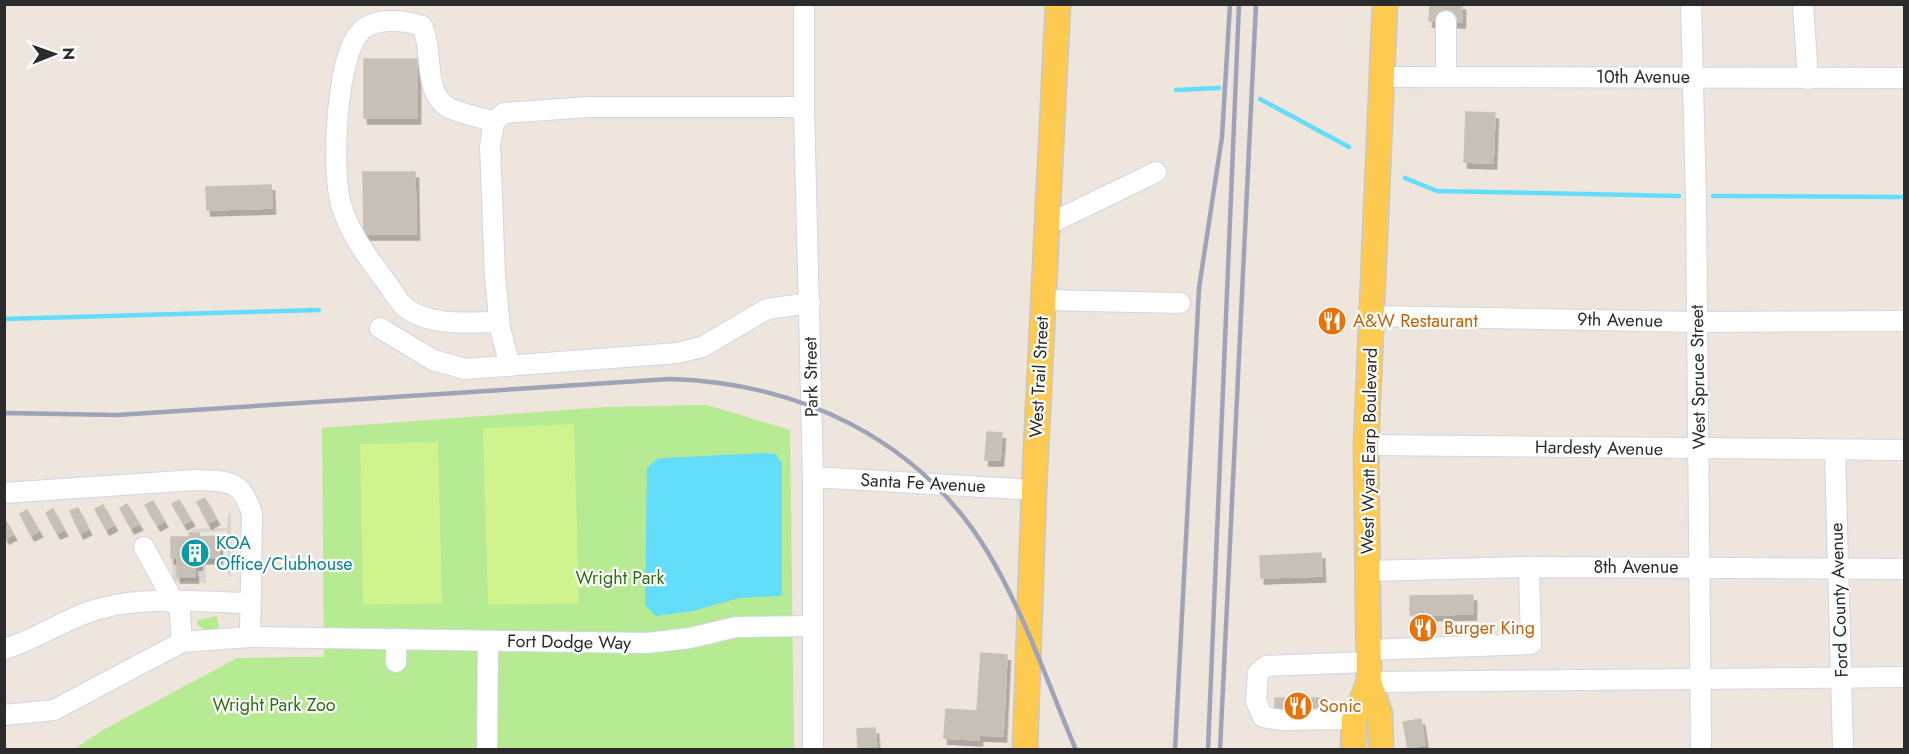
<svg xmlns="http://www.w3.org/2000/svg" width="1909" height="754" font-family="Jost,sans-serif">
  <defs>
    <filter id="shadow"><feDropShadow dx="3.5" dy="6" stdDeviation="0" flood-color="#0004"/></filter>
  </defs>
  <rect width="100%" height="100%" fill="#eee5dc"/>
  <g fill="#b6ea93">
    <polygon points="707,405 790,430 794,749 73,750 103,730 237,658 324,657 322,428 606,407"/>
    <polygon points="217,616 219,630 204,630 197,624 198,620"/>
  </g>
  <g fill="#cff38d">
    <polygon points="574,424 579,603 488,605 483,428"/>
    <polygon points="438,442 442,603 363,605 360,444"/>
  </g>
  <polygon fill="#dad5cf" points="228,513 231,513 231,577 228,577 228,563 206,563 206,583 193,580 174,582 170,550 171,558 177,558 177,577 199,576 199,558 228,556 227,531 191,533 191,529 227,528"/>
  <polygon fill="#64ddfb" points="766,453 776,454 782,464 782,593 780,596 739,598 693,611 656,616 645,605 647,468 657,459 664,458"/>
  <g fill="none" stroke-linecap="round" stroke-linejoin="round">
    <g stroke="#64ddfb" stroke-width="4.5">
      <polyline points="1176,90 1219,88"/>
      <polyline points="1260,99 1349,147"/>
      <polyline points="1405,178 1437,191 1679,196"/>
      <polyline points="1713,196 1904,197"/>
      <polyline points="4,319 319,310"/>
    </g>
  </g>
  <g fill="#c6c0b7" stroke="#cac1b5" stroke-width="1.5" filter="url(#shadow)">
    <polygon points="1430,4 1462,4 1462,22 1429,21"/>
    <rect x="364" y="59" width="53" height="59"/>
    <polygon points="1466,112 1495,113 1493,163 1464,162"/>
    <polygon points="363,172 415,172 416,234 364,234"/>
    <polygon points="271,185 272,208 207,210 206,187"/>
    <polygon points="987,432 1002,433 1000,460 985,460"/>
    <polygon points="205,498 216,519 208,523 197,502"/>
    <polygon points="179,500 191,520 184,524 172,504"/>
    <polygon points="153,501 164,521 157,525 145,505"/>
    <polygon points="127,504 139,524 131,528 120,508"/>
    <polygon points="103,505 114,525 106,529 95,509"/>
    <polygon points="78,508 88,529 80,533 70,511"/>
    <polygon points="53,509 64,530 57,533 46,513"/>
    <polygon points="27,510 39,531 31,535 20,514"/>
    <polygon points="4,518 13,534 6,538 4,535"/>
    <polygon points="189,533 199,533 199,537 219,536 219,558 199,558 199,564 194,565 195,577 177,577 177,558 171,558 171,537 190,537"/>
    <polygon points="1321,553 1322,576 1261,578 1260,556"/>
    <polygon points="1473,595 1473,614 1410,615 1410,596"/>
    <polygon points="981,653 1007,655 1003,736 979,735 979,740 944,738 946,709 977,711"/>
    <polygon points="1275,698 1321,698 1321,714 1275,715"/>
    <polygon points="1421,719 1425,745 1408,748 1403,722"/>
    <polygon points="875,728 877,750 858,750 857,729"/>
  </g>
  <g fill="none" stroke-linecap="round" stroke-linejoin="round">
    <polyline stroke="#c7c0b9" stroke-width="20" stroke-dasharray="20 10" stroke-linecap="butt" points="1446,21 1446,4"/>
    <g stroke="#d1d6e5" stroke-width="22">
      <g id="minor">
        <polyline points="804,4 804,107 813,477 813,750"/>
        <polyline points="1691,4 1696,200 1701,750"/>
        <polyline points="1803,4 1808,79"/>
        <polyline points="1381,77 1904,78"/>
        <polyline points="1446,77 1446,21"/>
        <path d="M494,122C480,117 462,114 449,108C422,94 434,49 422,26C405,20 375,17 361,31C336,55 331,171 341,204C350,236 370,260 389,286C394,293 399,303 406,308C431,327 470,322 499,322"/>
        <polyline points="1047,225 1156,172"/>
        <polyline points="1043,300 1180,303"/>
        <polyline points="1371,316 1697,322 1904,321"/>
        <polyline points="380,328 433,360 465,369 678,353 702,347 767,309 810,303"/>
        <polyline points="510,366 500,328 495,276 490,146 494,122 504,113 588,107 804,107"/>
        <polyline points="1366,445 1904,450"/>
        <polyline points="1835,450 1843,750"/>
        <polyline points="813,477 1034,490"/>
        <path d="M4,493L195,480C228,481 242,479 252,514L250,637"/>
        <polyline points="144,547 169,593 170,602"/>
        <polyline points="1367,571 1529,567 1904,569"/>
        <polyline points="179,602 182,642"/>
        <path d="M4,649C39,639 68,616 102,608C147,596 205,602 251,603"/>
        <polyline points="1367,650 1531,644 1529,567"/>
        <polyline points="396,662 396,639"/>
        <polyline points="1369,682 1904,677"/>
        <polyline points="4,715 54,710 182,642 250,637 647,643 690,638 736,627 811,626"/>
        <polyline points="1354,719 1281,720 1263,717 1256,701 1258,673 1266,666 1368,662"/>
        <polyline points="487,750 488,641"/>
      </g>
    </g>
    <g stroke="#c8c8c8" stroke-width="27">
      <g id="major">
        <polyline points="1025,750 1034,490 1058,4"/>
        <polyline points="1353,750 1354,719 1369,682"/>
        <polyline points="1381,750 1380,714 1369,682 1366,445 1385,4"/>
      </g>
    </g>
    <use href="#minor" stroke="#fff" stroke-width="20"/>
    <use href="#major" stroke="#ffca50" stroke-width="24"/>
    <g stroke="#9ea3b7" stroke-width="4.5">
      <path d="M4,413L117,415L670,379C799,383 918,438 987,551C1024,612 1048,684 1076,750"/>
      <polyline points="1175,750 1199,288 1222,137 1230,4"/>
      <polyline points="1208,750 1239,4"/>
      <polyline points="1220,750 1256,4"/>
    </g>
  </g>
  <defs>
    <g id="restaurant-disc" transform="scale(1.5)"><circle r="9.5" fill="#e8710a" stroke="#fff"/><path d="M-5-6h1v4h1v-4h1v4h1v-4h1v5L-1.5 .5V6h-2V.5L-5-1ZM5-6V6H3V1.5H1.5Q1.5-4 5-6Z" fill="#fff"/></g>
    <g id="building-disc" transform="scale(1.5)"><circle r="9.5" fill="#0f9aa8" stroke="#fff"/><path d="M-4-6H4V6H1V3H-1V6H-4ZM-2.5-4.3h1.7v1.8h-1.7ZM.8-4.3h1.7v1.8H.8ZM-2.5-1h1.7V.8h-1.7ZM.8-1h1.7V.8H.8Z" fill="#fff"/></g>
  </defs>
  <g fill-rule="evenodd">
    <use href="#restaurant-disc" x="1332" y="321"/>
    <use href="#building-disc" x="195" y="553"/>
    <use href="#restaurant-disc" x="1423" y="628"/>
    <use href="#restaurant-disc" x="1298" y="706"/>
  </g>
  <g text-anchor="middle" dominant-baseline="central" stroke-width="4.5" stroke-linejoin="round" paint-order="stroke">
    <g font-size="18" fill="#2b2b2b" stroke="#fff">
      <text x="1643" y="77">10th Avenue</text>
      <text transform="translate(1620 320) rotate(1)">9th Avenue</text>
      <text transform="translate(811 377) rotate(-91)">Park Street</text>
      <text transform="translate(1039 377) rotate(-87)">West Trail Street</text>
      <text transform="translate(1698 377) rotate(-91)">West Spruce Street</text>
      <text transform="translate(1599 448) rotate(1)">Hardesty Avenue</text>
      <text transform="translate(1369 451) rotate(-89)">West Wyatt Earp Boulevard</text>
      <text transform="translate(923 483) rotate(3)">Santa Fe Avenue</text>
      <text x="1636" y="567">8th Avenue</text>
      <text transform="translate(1839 600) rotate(-92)">Ford County Avenue</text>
      <text transform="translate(569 642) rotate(1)">Fort Dodge Way</text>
    </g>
    <g font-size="18" fill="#c56008" stroke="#fff" text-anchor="start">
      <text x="1353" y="321">A&amp;W Restaurant</text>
      <text x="1444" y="628">Burger King</text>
      <text x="1319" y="706">Sonic</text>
    </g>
    <g font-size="18" fill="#0d838f" stroke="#fff" text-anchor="start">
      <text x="216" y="543">KOA<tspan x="216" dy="21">Office/Clubhouse</tspan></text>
    </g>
    <g font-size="18" fill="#2d7013" stroke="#fff">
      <text x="620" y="578">Wright Park</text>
      <text x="274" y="705">Wright Park Zoo</text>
    </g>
  </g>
  <rect width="1909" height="754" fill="none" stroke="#2b2b2b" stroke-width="12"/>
  <g transform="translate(54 54) rotate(89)" stroke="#ffffff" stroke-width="4.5" paint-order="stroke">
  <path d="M0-4.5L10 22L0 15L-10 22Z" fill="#2b2b2b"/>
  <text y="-9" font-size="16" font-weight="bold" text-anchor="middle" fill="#2b2b2b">N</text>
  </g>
</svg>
